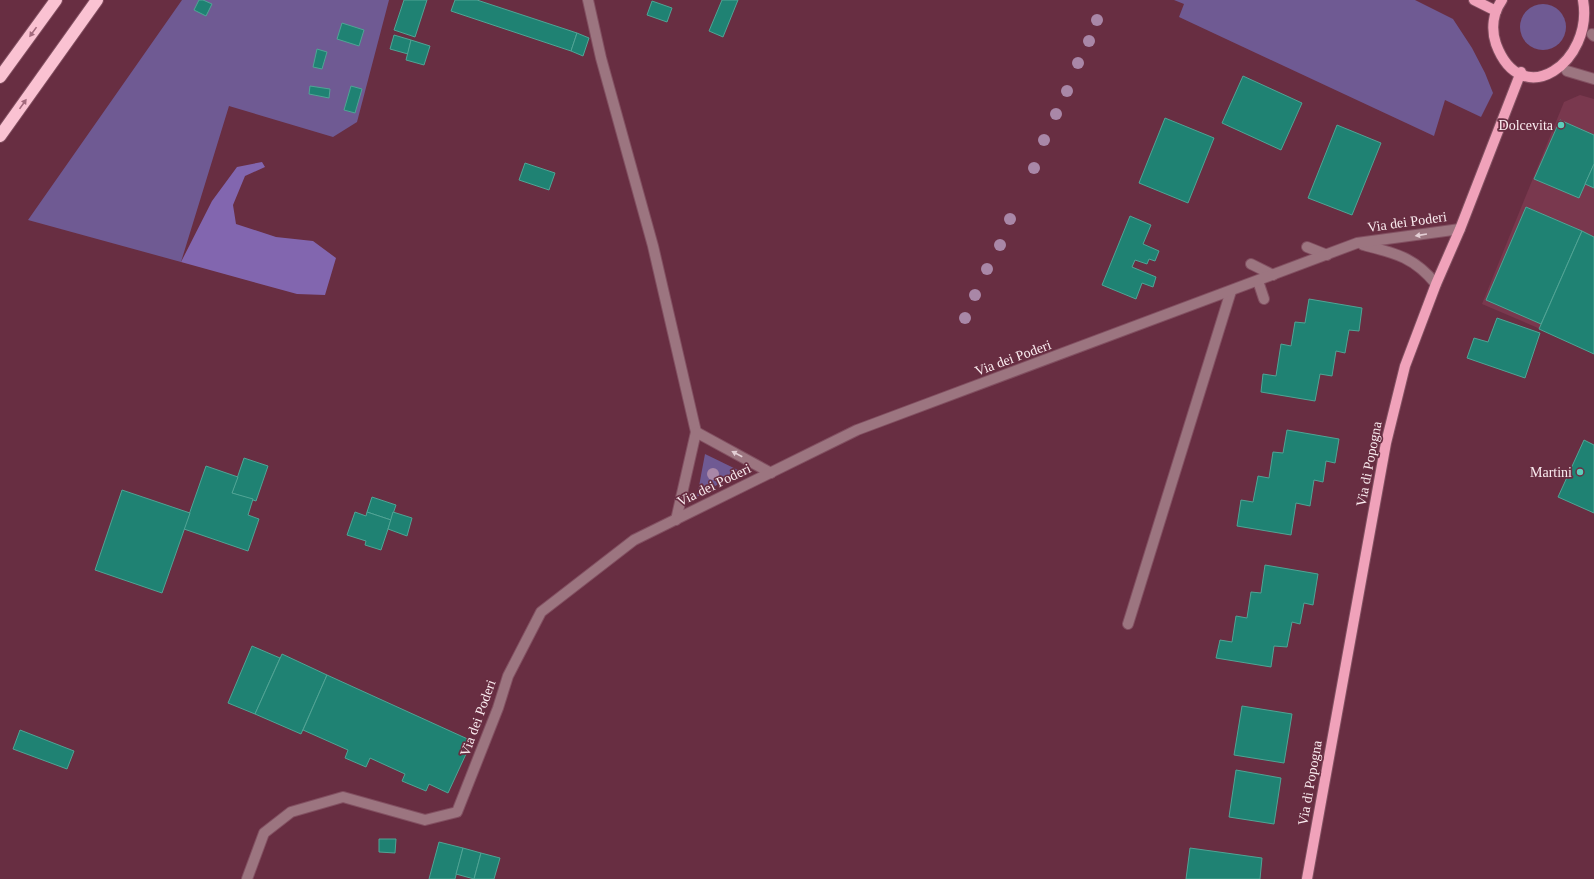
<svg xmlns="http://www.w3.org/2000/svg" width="1594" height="879" font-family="'Times New Roman',serif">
  <rect width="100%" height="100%" fill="#682e42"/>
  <polygon fill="#79384e" points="1580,95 1594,99 1594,352 1482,304 1564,102"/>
  <g fill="#6f5a93">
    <polygon points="182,0 389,0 357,122 333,137 229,106 181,262 28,220"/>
    <polygon points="1174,0 1415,0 1453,19 1472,48 1485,73 1493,93 1481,117 1445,100 1434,136 1179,17 1184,4"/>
    <circle cx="1543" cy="27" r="23"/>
    <polygon points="705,454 740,471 697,497"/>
  </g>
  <polygon fill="#8266af" points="262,162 265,167 245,176 233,205 236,224 276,237 313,241 336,258 325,295 297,294 181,262 212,201 237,167"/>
  <g fill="#1f8273" stroke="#50a495">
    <polygon points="199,0 203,0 212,4 206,16 194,10"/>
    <polygon points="404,0 427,0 415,37 394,30"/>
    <polygon points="455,0 477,0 577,33 571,51 451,11"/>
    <polygon points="722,0 738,0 723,37 709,31"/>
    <polygon points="652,1 672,8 667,22 647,15"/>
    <polygon points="342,23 364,30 359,46 337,39"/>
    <polygon points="577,33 589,38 583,56 571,51"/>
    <polygon points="394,35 411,40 408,54 390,49"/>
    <polygon points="411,40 430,46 424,65 406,60"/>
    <polygon points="317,49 327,52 322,69 313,67"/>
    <polygon points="1243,76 1302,103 1281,150 1222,123"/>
    <polygon points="310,86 330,89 329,98 309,94"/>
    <polygon points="351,86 362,89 355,113 344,110"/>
    <polygon points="1165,118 1214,138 1188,203 1139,183"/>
    <polygon points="1560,120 1594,135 1594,164 1579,198 1534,179"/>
    <polygon points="1337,125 1381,143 1352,215 1308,198"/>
    <polygon points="525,163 555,173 549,190 519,180"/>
    <polygon points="1594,164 1594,188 1585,184"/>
    <polygon points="1526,207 1582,231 1541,324 1486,300"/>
    <polygon points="1130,216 1151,225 1143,244 1159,251 1155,261 1149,259 1147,264 1135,260 1132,267 1156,277 1153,287 1142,283 1136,299 1102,285"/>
    <polygon points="1582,231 1594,237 1594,354 1539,329"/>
    <polygon points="1309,299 1362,308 1359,331 1349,330 1345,353 1336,351 1332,376 1320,374 1315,401 1261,392 1263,374 1276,376 1281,344 1291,346 1295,322 1305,323"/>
    <polygon points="1497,318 1540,333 1525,378 1467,358 1474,338 1488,342"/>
    <polygon points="1287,430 1339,439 1335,463 1326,461 1323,482 1314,480 1310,506 1296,503 1291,535 1237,526 1241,500 1253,502 1258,476 1269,478 1273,452 1283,453"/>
    <polygon points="1584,440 1594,445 1594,513 1558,497"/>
    <polygon points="244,458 268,466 256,501 232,493"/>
    <polygon points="206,466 238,477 232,493 253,499 248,515 259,519 248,551 184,529"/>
    <polygon points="122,490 190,513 162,593 95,570"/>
    <polygon points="372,497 396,505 391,520 367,512"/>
    <polygon points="355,512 366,516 367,512 391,520 381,550 365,545 366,541 347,535"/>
    <polygon points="393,512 412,518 407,536 388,529"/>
    <polygon points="1265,565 1318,574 1313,605 1304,603 1300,624 1292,622 1287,647 1274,646 1271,667 1216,658 1220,640 1232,642 1236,616 1247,618 1251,592 1261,593"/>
    <polygon points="252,646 280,658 255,714 228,703"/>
    <polygon points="282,654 327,675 301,734 255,714"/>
    <polygon points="327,675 472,741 448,793 429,784 426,791 402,781 405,774 370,758 366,767 345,758 348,750 303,730"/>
    <polygon points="1242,706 1292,714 1284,763 1234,755"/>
    <polygon points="20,730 74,751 67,769 13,749"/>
    <polygon points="1236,770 1281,778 1274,824 1229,817"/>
    <polygon points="379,839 396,839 395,853 379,852"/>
    <polygon points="439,842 463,848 455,879 429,879"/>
    <polygon points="463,848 481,853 474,879 456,874"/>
    <polygon points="1190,848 1262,858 1260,879 1186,879"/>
    <polygon points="481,853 500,858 494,879 474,879"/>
  </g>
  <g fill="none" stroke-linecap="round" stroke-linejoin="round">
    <g stroke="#825061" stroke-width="12">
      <g id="minor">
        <polyline points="588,0 601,58 653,246 696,432"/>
        <polyline points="1592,34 1594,36"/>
        <polyline points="1567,71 1594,79"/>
        <path d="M1363,245C1395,253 1414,257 1436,284"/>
        <polyline points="1307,247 1327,255"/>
        <polyline points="1251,264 1273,275"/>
        <polyline points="1258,281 1264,299"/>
        <polyline points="676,520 696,432 771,473"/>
        <polyline points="1128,624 1231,291"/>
        <polyline points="247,879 264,833 291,812 343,797 425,820 457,812 498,708 508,676 541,612 634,540 857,430 1357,243 1460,229"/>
      </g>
    </g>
    <g stroke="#825061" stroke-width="12">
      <g id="major">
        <polyline points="1474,0 1496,11"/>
        <path d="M1502,0C1493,13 1491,29 1496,44C1522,114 1594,61 1583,0"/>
        <polyline points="1307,879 1386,443 1405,366 1436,284 1460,229 1521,72"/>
      </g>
    </g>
    <g stroke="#825061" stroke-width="14">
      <g id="highway">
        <polyline points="0,77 56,0"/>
        <polyline points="0,136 97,0"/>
      </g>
    </g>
    <use href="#minor" stroke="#9c7580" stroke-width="10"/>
    <use href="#major" stroke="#f0a2ba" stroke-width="10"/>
    <use href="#highway" stroke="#fac2d2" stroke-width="12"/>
  </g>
  <g fill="#a987a7">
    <circle cx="1097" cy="20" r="6"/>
    <circle cx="1089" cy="41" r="6"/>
    <circle cx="1078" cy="63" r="6"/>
    <circle cx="1067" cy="91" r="6"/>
    <circle cx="1056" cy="114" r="6"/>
    <circle cx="1044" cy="140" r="6"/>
    <circle cx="1034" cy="168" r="6"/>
    <circle cx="1010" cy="219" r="6"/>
    <circle cx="1000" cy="245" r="6"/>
    <circle cx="987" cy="269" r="6"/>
    <circle cx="975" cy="295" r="6"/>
    <circle cx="965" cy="318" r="6"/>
    <circle cx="713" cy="474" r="6"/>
  </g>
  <defs><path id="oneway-solid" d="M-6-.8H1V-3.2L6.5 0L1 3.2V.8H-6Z"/></defs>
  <g fill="#a2697c">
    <use href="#oneway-solid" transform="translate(33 32) rotate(126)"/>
    <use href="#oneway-solid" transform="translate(23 104) rotate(-55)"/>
  </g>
  <g fill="#e3ced4">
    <use href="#oneway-solid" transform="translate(1421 235) rotate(171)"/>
    <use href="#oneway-solid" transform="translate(737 454) rotate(-152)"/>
  </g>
  <g fill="#5cceba" stroke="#682e42" stroke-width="1.5">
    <circle cx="1561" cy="125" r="4"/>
    <circle cx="1580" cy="472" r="4"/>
  </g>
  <g text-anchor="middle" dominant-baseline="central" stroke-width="3.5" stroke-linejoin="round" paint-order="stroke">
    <g font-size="14" fill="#fbecf0" stroke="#682e42" text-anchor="end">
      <text x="1553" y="125">Dolcevita</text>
      <text x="1572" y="472">Martini</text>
    </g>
    <g font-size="14" fill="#fbecf0" stroke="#682e42">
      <text transform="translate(1407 222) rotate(-8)">Via dei Poderi</text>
      <text transform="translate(1013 358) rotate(-20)">Via dei Poderi</text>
      <text transform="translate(1369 464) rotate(-79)">Via di Popogna</text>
      <text transform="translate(714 485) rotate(-26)">Via dei Poderi</text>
      <text transform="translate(478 718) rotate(-70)">Via dei Poderi</text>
      <text transform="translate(1310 783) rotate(-80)">Via di Popogna</text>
    </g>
  </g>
</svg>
